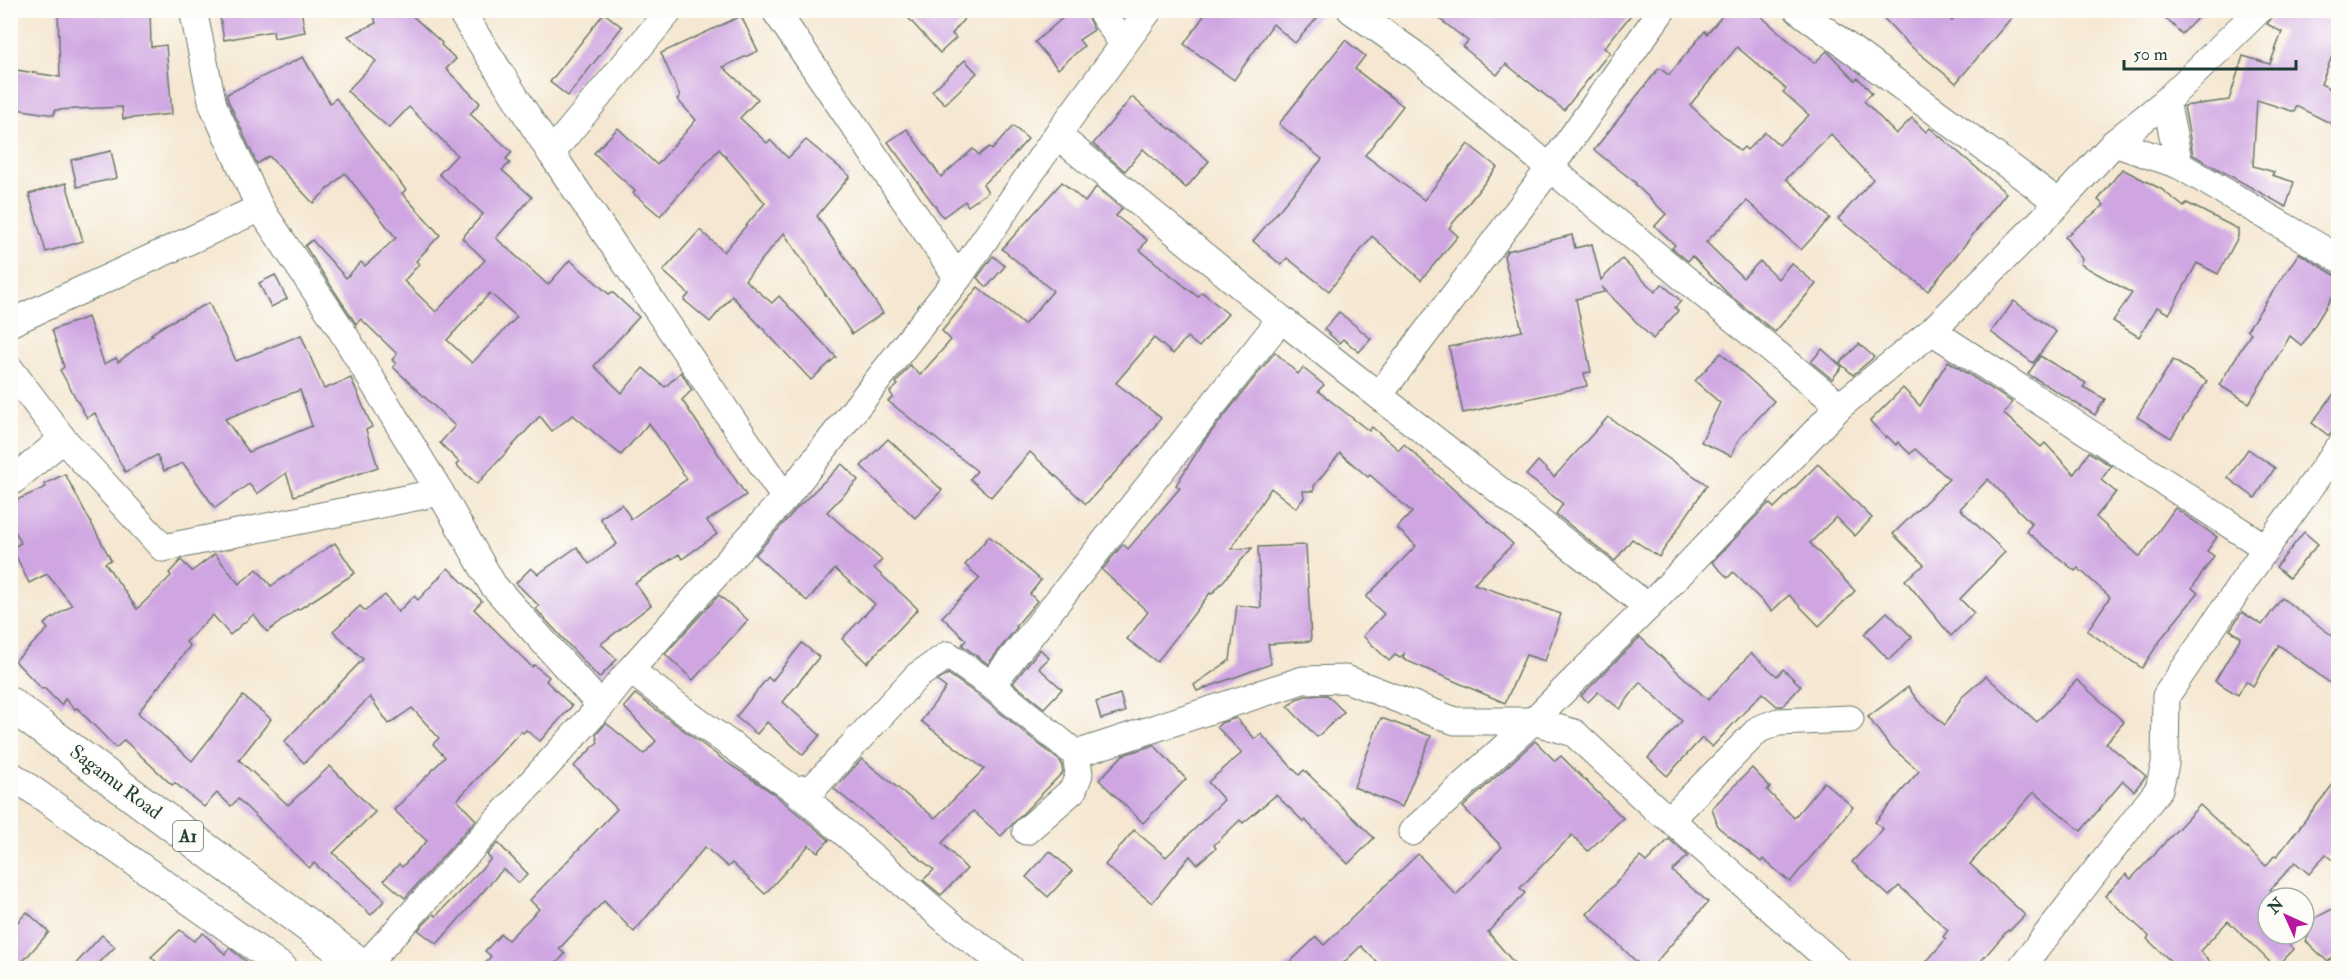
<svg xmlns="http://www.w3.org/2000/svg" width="2349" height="979" font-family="'IM FELL Double Pica',serif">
  <rect width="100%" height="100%" fill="#fdfcf7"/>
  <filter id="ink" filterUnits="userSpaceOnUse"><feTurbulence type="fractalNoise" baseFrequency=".0167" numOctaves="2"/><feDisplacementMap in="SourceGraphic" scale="12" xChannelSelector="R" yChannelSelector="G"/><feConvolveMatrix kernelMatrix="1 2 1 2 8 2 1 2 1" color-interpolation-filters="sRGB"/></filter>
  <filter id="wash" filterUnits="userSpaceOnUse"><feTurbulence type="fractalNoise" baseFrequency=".008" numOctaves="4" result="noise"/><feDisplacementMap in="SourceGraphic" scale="24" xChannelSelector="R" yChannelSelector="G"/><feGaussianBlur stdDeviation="1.35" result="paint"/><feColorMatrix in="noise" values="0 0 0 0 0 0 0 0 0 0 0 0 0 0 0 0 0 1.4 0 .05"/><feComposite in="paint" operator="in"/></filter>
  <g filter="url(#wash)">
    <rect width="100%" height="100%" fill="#f5e7d1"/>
    <g id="blocks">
      <g fill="#cfa6e2" fill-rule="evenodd">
        <polygon points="58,10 150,10 151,47 166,45 172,114 123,119 122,107 55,110 54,115 10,108 10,69 60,77"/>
        <polygon points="219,10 301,10 305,32 274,38 273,31 224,40"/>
        <path d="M372,10H406L442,43L441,45L456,59L446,69L480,103L470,114L512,152L506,159L510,163L502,170L532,197L496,238L548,285L570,260L609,294L612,292L639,317L594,366L622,393L643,368L665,387L681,372L692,390L682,400L746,495L707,521L717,534L682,559L679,554L635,583L651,605L601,644L617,659L599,678L536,609L539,606L516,583L531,568L538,574L577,547L589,564L617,544L600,518L622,504L631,519L687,479L649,423L621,455L573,415L552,431L540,416L477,484L456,465L459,462L440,443L455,426L393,367L396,364L392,360L397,354L361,319L356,324L305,246L312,240L346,278L361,262L365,266L396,238L345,173L313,203L269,156L257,164L228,100L227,94L303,57L330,103L336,98L406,190L402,193L440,235L416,261L419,264L404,281L436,312L485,260L462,238L483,214L439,174L457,155L409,107L389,128L347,91L376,61L348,36L376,23ZM490,293L517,317L472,363L447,340Z"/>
        <polygon points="901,10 971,10 952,34 956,38 940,53"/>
        <polygon points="1072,10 1084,10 1094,30 1079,40 1084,46 1058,69 1035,42"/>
        <polygon points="1208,10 1324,10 1295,43 1273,24 1234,80 1184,44"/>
        <polygon points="1428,10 1635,10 1604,48 1610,52 1564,110 1506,64 1497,75 1463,47 1468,41"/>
        <path d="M1727,10H1754L1814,63L1827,51L1855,80L1858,78L1872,93L1864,101L1896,134L1912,118L1926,132L1930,128L2006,193L1928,291L1838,219L1873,179L1831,134L1786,179L1830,218L1801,250L1747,201L1706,242L1743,278L1760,261L1778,279L1791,263L1816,284L1775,332L1728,294L1692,256L1688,261L1672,248L1675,245L1655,226L1666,214L1635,184L1636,183L1594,150L1659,68L1669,75L1705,31L1707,34ZM1737,47L1786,89L1783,92L1809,115L1779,145L1765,132L1747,150L1744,147L1740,151L1690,105Z"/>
        <polygon points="1876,10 1942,10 1952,21 1960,10 2018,10 1956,83 1909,45"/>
        <polygon points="2157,10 2205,10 2182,34"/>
        <polygon points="2274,10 2322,10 2338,17 2338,41 2321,84 2338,93 2338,127 2296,106 2295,112 2257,100 2253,166 2274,172 2272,175 2294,182 2286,207 2193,155 2184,106 2229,100 2243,56 2270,64 2282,32 2267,24 2274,15"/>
        <polygon points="604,13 622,27 568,96 550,82"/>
        <polygon points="741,16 758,51 723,67 758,99 740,118 767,143 770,140 788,158 806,140 850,176 817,216 883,313 852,334 784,233 745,280 772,303 779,296 836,357 811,380 732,296 710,322 684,300 689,294 663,271 700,230 724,252 765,203 719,149 660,216 633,193 635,191 594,153 618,128 657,165 696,120 677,99 680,96 661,53"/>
        <polygon points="1345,40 1365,56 1355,69 1403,106 1365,155 1424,200 1468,144 1497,167 1449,228 1458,236 1421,280 1372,236 1329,291 1287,258 1281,265 1253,241 1322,159 1279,124"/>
        <polygon points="965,60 977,73 945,104 932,91"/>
        <polygon points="1132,97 1170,129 1171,128 1209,161 1186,188 1143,149 1125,171 1093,144"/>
        <polygon points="1013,126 1028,139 1001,169 983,184 988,192 968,206 965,201 943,217 888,142 907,129 941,177 973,149 979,155 989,147 992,150"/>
        <polygon points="111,151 117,178 77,187 71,160"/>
        <polygon points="2122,169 2161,189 2184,207 2187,203 2238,229 2238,237 2218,274 2197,263 2169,314 2157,307 2139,337 2113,321 2132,293 2080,264 2082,259 2065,237 2104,205 2098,200"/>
        <polygon points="1062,182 1085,202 1096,187 1122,209 1116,216 1147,240 1140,250 1198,297 1202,292 1228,314 1199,347 1187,337 1173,354 1154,338 1116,383 1161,418 1141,444 1086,504 1030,452 991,497 970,479 977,471 888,401 893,397 890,392 898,385 896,383 910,365 920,375 951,340 942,331 978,287 1024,325 1053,291 1002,249"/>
        <polygon points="66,183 83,241 46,252 29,194"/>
        <polygon points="1572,235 1575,248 1592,244 1601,280 1622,259 1655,292 1662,284 1681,301 1675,308 1678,311 1653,339 1603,288 1604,292 1576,299 1591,372 1584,373 1587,386 1463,413 1449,347 1522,331 1504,256 1507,251"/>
        <polygon points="2299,253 2338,277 2338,287 2302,346 2290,336 2249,403 2219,385 2251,333 2247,330"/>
        <polygon points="993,256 1005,266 987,287 977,278"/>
        <polygon points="275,275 287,299 271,307 259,283"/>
        <polygon points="2014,301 2056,332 2033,363 1991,332"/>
        <path d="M209,303L236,361L301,335L324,389L351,378L372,427L366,430L378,467L294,496L286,473L257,494L249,484L215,508L183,463L164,471L157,455L125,472L95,413L87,418L60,370L64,367L52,330L88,317L104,364L116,358L118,362L153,335L151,334L168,323ZM300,390L312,426L249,452L225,419Z"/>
        <polygon points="1339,312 1371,339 1359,352 1343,339 1339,343 1324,329"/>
        <polygon points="1859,344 1874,357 1853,375 1840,363"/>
        <polygon points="1822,349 1842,367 1832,379 1811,362"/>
        <polygon points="1275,352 1298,374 1303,368 1324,385 1318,391 1369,431 1372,427 1399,450 1404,444 1513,544 1474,584 1561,614 1545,661 1526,655 1505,703 1403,659 1404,654 1400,658 1395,655 1389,661 1363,636 1384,614 1366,597 1416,546 1397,528 1412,512 1370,475 1368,477 1340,453 1314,486 1314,491 1303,491 1304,498 1296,508 1271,488 1231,549 1252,548 1212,594 1210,593 1157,662 1127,639 1148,612 1102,570 1123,544 1128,549 1180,488 1176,485 1204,441"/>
        <polygon points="1721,353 1774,401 1739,439 1731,456 1701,442 1720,403 1695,381"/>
        <polygon points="2040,356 2086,383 2083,387 2105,399 2095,415 2028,374"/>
        <polygon points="2173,360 2207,381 2171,438 2137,417"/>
        <polygon points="1948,361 2012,402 2004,414 2041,447 2045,443 2074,474 2089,452 2111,466 2101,480 2116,492 2096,517 2140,557 2175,508 2217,537 2207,551 2214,556 2192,588 2198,593 2164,635 2142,668 2087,631 2110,597 2078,568 2075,571 2026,531 2032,524 1988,479 1960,509 2005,552 1960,599 1974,613 1951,636 1905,580 1924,565 1893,534 1949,479 1915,449 1910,454 1898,442 1896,445 1887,436 1886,438 1870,421 1903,388 1920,406"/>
        <polygon points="2338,388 2338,425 2329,436 2312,423"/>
        <polygon points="1608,417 1707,485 1659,557 1632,539 1615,561 1556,514 1563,504 1526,475 1538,461 1554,477"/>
        <polygon points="888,439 942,490 915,518 861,466"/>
        <polygon points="2248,449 2275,468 2255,498 2228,478"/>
        <polygon points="842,464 858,480 827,512 882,560 874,568 918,609 867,663 842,639 875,604 835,569 807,601 755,555 799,506"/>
        <polygon points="1818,464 1872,518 1855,536 1836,517 1810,543 1855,591 1819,626 1789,595 1772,611 1733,572 1728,578 1712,562 1769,503 1774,508"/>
        <polygon points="65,474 111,560 105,563 137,609 171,576 169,573 181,560 192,571 215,554 239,584 257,569 271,586 335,543 355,573 298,610 297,609 267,632 254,614 230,635 213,615 186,642 190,646 138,713 192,761 243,696 271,719 239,760 288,805 330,766 375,812 333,853 385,900 371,915 314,863 309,868 238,799 231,806 217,793 204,807 175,783 172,785 124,740 116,748 77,708 75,709 65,699 61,705 44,688 42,689 15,661 48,629 44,624 72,605 47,574 29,583 12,548 21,543 10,521 10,503 46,487 44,484"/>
        <polygon points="2304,532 2318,544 2289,578 2276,567"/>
        <polygon points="989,536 1041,580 1030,594 1037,601 1016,626 1017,627 988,664 962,645 966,640 942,617 980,578 965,565"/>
        <polygon points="1306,545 1311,641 1268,644 1271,664 1197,691 1194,685 1230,660 1237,605 1261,608 1258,547"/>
        <polygon points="448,568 482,601 474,609 532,667 534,665 549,677 546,681 572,706 540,741 526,730 523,733 521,731 457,800 476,820 405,898 384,880 399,864 402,867 427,841 394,810 445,757 433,744 439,738 412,708 389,724 370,697 304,763 284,742 363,659 333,631 360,606 365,611 385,595 398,612 414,596 418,600"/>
        <polygon points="719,595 748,620 693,680 665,654"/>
        <polygon points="2282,598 2338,640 2338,689 2279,645 2253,686 2246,681 2238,695 2215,681 2241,637 2230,630 2242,612 2262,625"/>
        <polygon points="1887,612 1912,637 1889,660 1864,634"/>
        <polygon points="1640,637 1708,700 1751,653 1777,676 1783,669 1801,686 1783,706 1777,706 1762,693 1712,747 1702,738 1667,776 1648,758 1682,721 1640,682 1620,709 1598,692 1588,702 1581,696"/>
        <polygon points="802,643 819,657 783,702 820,735 803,755 767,722 757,734 736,717 768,677 772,681"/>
        <polygon points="1040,649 1049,658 1039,668 1062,689 1044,708 1013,683"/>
        <polygon points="948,674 982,698 1061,762 1063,772 1001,836 973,811 942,843 967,869 941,895 923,880 934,870 834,789 862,759 935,818 984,769 921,721 946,688 937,681"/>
        <polygon points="1986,676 2037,722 2077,680 2124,722 2106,743 2146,776 2134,791 2123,781 2081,831 2034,792 1970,864 2025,915 2009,931 2008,930 1974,969 1920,969 1946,939 1943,937 1948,930 1899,886 1889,896 1852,862 1883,829 1875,822 1919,771 1889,745 1868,717 1908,687 1918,701 1945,725 1961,698"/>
        <polygon points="635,694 729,764 773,793 829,840 818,852 809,845 765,894 732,863 728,867 705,847 634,932 604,901 559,949 565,954 551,969 481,969 491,956 485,951 501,934 508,940 539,909 530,900 617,809 574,766 598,742 596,735 606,723 644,754 656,741 624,707"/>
        <polygon points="1120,694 1125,712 1101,719 1096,702"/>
        <polygon points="1327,695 1344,712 1317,737 1288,707 1296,699 1306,696"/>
        <polygon points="1236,718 1255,739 1261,734 1299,775 1304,770 1374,838 1348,864 1305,820 1304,822 1276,795 1243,823 1240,820 1214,845 1216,848 1197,864 1190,856 1152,903 1105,865 1134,830 1166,857 1224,800 1208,782 1242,753 1217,727 1221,723"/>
        <polygon points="1381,718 1431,736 1402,807 1354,787"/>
        <polygon points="1535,741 1555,761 1561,756 1623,818 1588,851 1572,835 1520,888 1525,893 1488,932 1519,969 1384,969 1361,946 1337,969 1283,969 1316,937 1324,945 1418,854 1456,895 1502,847 1463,807"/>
        <polygon points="1154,745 1186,779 1143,823 1099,780 1123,755"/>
        <polygon points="1752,768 1770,787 1767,790 1794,818 1824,782 1853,807 1790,882 1763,859 1761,862 1718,827 1712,808"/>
        <polygon points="2338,778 2338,864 2326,854 2309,874 2295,862 2270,890 2277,896 2268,898 2268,906 2260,915 2268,924 2268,934 2278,934 2294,949 2276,968 2228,921 2200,951 2217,969 2179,969 2147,939 2149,936 2105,896 2126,874 2131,879 2200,805 2266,866 2275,855 2277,856"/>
        <polygon points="1669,839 1688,856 1672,871 1708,902 1650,969 1644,969 1587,914 1640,857 1646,862"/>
        <polygon points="498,843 528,874 519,883 503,869 437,944 418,930 434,914 436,916 491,859 487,855"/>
        <polygon points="1050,851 1072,871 1048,897 1026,877"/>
        <polygon points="2338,906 2338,951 2328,962 2306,941 2317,917"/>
        <polygon points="27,912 49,932 16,969 10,969 10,930"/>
        <polygon points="180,930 194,941 203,933 225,954 229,948 256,969 164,969 151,957"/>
        <polygon points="102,935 115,947 93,969 71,969"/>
      </g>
    </g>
  </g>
  <g filter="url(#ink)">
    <use href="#blocks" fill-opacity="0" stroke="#6a786b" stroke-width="1.5"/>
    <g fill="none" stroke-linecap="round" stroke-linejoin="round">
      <g stroke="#6a786b" stroke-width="29">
        <g id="minor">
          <polyline points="193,10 213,105 260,208 337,323 440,492 493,585 601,706"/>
          <polyline points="460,10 551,153 785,498"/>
          <polyline points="775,10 958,278"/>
          <polyline points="1100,10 1123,44"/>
          <polyline points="1351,10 1414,54 1550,168 1840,406"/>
          <polyline points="1798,10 2059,203"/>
          <polyline points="2166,101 2179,165"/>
          <polyline points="1057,135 1281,319 1648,607"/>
          <polyline points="2114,143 2179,165 2338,258"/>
          <polyline points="551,153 670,10"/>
          <polyline points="10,323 260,208"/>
          <polyline points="1932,331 2266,548"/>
          <polyline points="10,369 63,439 163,548 440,492"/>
          <polyline points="1379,395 1550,168 1662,10"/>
          <polyline points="10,483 63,439"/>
          <polyline points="630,670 696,720 795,790 955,928 1010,968"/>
          <polyline points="991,685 1281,319"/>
          <polyline points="1076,754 1303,680 1346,679 1455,721 1533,721 1574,733 1656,809 1670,819 1838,968"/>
          <polyline points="10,774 284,968"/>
          <polyline points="795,790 814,787 917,676 948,655 991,685 1076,754 1079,774 1073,790 1026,831"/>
          <polyline points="1670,819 1759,729 1778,722 1850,719"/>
          <polyline points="1412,832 1533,721 1648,607 1840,406 1932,331 2059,203 2114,143 2166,101 2259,10"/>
          <polyline points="363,968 601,706 630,670 785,498 958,278 1057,135 1149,10"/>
          <polyline points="2021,968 2159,789 2165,764 2166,696 2266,548 2338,449"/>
        </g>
      </g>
      <g stroke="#6a786b" stroke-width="35">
        <polyline id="highway" points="10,704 365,968"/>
      </g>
      <use href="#minor" stroke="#fff" stroke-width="27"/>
      <use href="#highway" stroke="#fff" stroke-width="33"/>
    </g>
  </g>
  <g text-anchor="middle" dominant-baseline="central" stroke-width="4.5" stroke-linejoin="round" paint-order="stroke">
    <rect fill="#fdfcf7" stroke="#62766e" stroke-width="1.5" x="173" y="821" width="30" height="30" rx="4.5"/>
    <g font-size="18" font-weight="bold" fill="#1f3d34">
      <text x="188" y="836">A1</text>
    </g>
    <g font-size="20" fill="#1f3d34" stroke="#fdfcf7">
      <text transform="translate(116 782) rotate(37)">Sagamu Road</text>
    </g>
  </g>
  <rect width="2349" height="979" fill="none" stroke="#fdfcf7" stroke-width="36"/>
  <g transform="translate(2286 916) rotate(315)"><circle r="28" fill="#fdfcf7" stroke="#a4b0a9" stroke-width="1.5"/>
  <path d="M0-4.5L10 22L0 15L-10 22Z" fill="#b5179e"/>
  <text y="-9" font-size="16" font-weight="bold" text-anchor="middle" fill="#1f3d34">N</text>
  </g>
  <path d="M2124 60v9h172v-9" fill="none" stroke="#1f3d34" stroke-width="3"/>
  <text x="2133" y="60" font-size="18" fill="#1f3d34" stroke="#fdfcf7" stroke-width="4.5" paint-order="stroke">50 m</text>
</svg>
